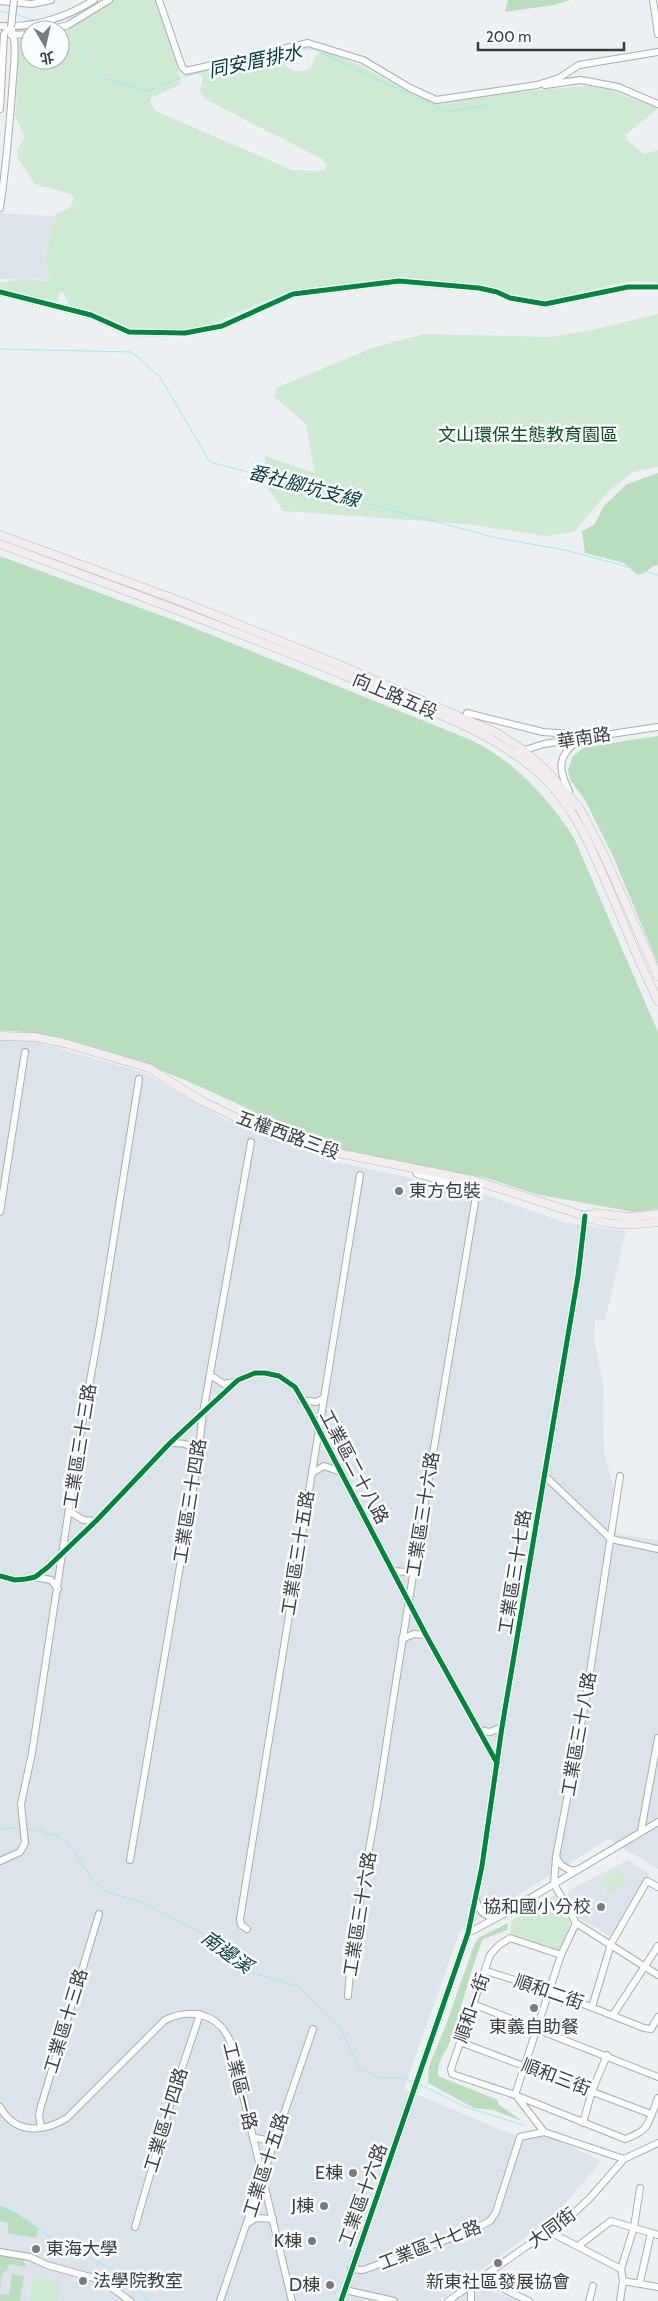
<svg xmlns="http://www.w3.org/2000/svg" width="658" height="2301" font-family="Cabin,'Noto Sans TC',sans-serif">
  <rect width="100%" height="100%" fill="#edf0f2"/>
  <g fill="#dde3ea">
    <polygon points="0,213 64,217 52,267 47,280 0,279"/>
    <polygon points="0,1040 34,1041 145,1073 224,1119 333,1161 483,1194 567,1223 626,1231 605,1320 595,1320 594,1339 603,1383 604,1452 614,1489 607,1523 618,1534 658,1540 658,1869 608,1839 460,1931 404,2089 511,2134 525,2138 549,2136 602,2161 553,2217 439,2301 0,2301"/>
    <polygon points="628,1860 649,1874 611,1937 579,1918 567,1896 569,1890"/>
    <polygon points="470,2283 477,2287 522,2301 452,2301"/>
  </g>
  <g fill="#ceead2">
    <polygon points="111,0 157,0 173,42 181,84 151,98 150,102 156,111 292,170 313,171 325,170 327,166 322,159 205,99 200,91 203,77 197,73 198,68 283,51 285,65 293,71 306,71 312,65 316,55 323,51 360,65 418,97 427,99 587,86 608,89 658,108 627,134 626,139 644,154 658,150 658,283 638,281 619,283 550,301 456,283 397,280 286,292 209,325 186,329 133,330 69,305 63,292 59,293 58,302 0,289 0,283 22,279 45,281 49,279 46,256 56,214 70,208 74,199 71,194 35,184 18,159 17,150 25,137 15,116 17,96 10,94 11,83 18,78 16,48 18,41 30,35 30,60 60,60 60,30 65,25"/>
    <polygon points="658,314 658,467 633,472 608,492 574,532 546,536 466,524 283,511 266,485 265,456 315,473 306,424 274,397 276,388 372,348 424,334 552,337 592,330"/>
    <polygon points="620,1869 628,1882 608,1894 600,1880"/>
    <polygon points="555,1895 570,1922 561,1955 510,1933 511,1921"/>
    <polygon points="33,2277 59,2281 57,2301 30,2301"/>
  </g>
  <g fill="#b9debd">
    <polygon points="508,0 570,0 554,5 505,12"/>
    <path d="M658,473V565C651,566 647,573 638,575L624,563L585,553L582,531L594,525L604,506L627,484Z"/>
    <path d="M0,556L187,625L471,740C515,761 548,798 574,838L658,1032V1209L634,1212L535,1194L486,1178L355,1154L326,1146C240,1106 154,1059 61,1039C41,1035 20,1030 0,1031Z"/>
    <polygon points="658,736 658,964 612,854 585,800 571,781 568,770 573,756 585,747"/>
    <path d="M508,1923L507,1930L483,1939C470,1971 463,2004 452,2036C447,2052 437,2059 438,2076L498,2100V2104L522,2121L493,2110L474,2108L428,2083L429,2066L446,2025L473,1948L478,1938Z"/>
    <polygon points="0,2206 13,2211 38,2228 36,2238 7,2233 9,2223 0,2221"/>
    <polygon points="0,2252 22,2255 26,2267 9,2264 8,2270 2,2274 0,2289"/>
    <polygon points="12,2274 24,2276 20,2301 0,2301 0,2294 9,2295"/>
  </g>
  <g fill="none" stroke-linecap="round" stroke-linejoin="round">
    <g stroke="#98ecf1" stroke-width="1">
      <polyline points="0,11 10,13"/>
      <polyline points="16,14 36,21"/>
      <polyline points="60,34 103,78 149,91 174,80 217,67"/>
      <polyline points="296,49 313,49 447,112 488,105"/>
      <polyline points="0,349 132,352 160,377 210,462 497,538 565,550 658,575"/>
      <polyline points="26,1828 58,1835 74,1851 92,1879 105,1891 145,1903 210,1938 248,1972 298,1986 339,2026 360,2069 379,2078 401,2078 413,2082"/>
      <polyline points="0,1829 22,1828"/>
      <polyline points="419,2084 466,2107 523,2125"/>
      <polyline points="0,2206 13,2211 61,2244 114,2270 149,2301"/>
    </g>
    <g stroke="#aaadae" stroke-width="8">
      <g id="minor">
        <polyline points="159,0 182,67 186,71 308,43 363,60 410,88 436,100 537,85 559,78 579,65 658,52"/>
        <polyline points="653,0 658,34"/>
        <polyline points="0,1 32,4 51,0"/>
        <path d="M0,26C35,28 65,18 94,0"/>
        <polyline points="49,30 68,25 109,0"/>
        <polyline points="11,35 30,34"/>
        <polyline points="545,85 581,80 618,87 658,104"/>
        <polyline points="0,109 4,34 11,27"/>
        <path d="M0,208C6,169 9,131 12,92C13,71 18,46 11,27"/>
        <polyline points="0,292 91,315 129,332 185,333 222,326 293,294 399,281 479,288 497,292 510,298 545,304 628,287 658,287"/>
        <polyline points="467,713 543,732 585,735"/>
        <polyline points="512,754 544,744 658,727"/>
        <path d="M569,791C558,769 557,756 578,740"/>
        <polyline points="0,1212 25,1052"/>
        <polyline points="210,1375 224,1384 234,1382"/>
        <polyline points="301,1400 316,1402 324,1398"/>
        <path d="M170,1443C182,1443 193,1443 199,1456"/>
        <polyline points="312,1473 324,1466 338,1471"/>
        <polyline points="545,1476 611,1539"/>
        <polyline points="620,1476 586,1698 556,1857 554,1884 576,1923 658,1975"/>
        <polyline points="69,1511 83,1520 96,1521"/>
        <polyline points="611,1539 658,1549"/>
        <polyline points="393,1571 406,1572 415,1568"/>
        <polyline points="0,1576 15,1580 26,1579 35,1577 48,1567 96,1521 170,1443 238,1380 255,1373 265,1373 279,1376 295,1387 310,1413 426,1635 497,1763"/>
        <polyline points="35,1577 51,1580 58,1589"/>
        <polyline points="402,1639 414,1634 426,1635"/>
        <polyline points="478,1730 490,1732 502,1727"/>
        <polyline points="641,1831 658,1738"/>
        <polyline points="556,1857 561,1865 571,1871 575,1870"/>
        <polyline points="130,1860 196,1472 203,1413 251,1142"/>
        <polyline points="0,1861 20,1852 25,1843 21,1804 32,1753 79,1442 100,1325 139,1079"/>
        <path d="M476,1900C479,1910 485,1918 496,1917"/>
        <polyline points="247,1929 241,1925 240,1919 360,1175"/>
        <polyline points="468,1933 502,1915 658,1822"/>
        <path d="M561,1955L510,1938L498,1946L490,1955L451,2069L452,2074L515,2095L625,2139C651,2130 648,2122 658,2098"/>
        <polyline points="486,1971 550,1991 644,2028 651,2029 658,2017"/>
        <path d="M348,1996C353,1921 371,1847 382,1773C411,1578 445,1384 477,1190L417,1174L414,1168"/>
        <polyline points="473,2004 658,2077"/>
        <polyline points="592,2007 611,1944 647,1881 658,1887"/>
        <polyline points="613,2015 658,1946"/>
        <polyline points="460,2042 651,2114"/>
        <polyline points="515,2095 561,1955 576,1923"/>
        <polyline points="518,2098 544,2132"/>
        <path d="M0,2107C15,2134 42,2133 67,2118L165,2020C191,2008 218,2013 230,2041L292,2301"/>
        <polyline points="583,2123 592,2091 607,2055"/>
        <polyline points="41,2127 39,2115 41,2106 99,1914"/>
        <polyline points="253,2137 265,2140 274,2137"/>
        <polyline points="248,2223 256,2218 273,2219"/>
        <polyline points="135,2227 173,2095 200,2014"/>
        <polyline points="550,2232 621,2269 623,2281"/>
        <polyline points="578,2246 611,2221 658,2235"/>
        <polyline points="0,2252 30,2257 47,2265 101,2280 130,2301"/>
        <polyline points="351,2269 363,2270 468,2232 490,2221 496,2212 520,2137 544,2132 624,2159"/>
        <polyline points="621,2269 634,2227 640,2188"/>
        <polyline points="488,2275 495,2285 529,2301"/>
        <polyline points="640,2282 651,2233"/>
        <polyline points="471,2286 471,2301"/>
        <polyline points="345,2290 394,2301"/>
        <polyline points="220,2301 313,2029"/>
        <polyline points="341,2301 468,1933 482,1866 502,1727 578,1276 585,1216"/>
        <polyline points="448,2301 527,2246 559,2227 590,2198 624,2159 658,2143"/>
        <polyline points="589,2301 593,2286"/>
        <polyline points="620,2301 623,2281 658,2287"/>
      </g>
    </g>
    <g stroke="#beb5b9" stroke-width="9">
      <g id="major">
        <polyline points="0,535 180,601 340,665 497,733 523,750 546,770 580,809 603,853 658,976"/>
        <path d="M0,544C126,591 253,637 377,689C433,712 497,734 542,776C576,808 594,854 612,896C627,931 641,967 658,1001"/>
        <path d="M0,1036L35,1037L64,1043L149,1068L200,1100L237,1118L328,1151L473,1180L585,1216C607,1227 634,1225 658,1222"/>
        <polyline points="585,1216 596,1213 628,1217 658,1214"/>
      </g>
    </g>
    <use href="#minor" stroke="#fcfdfd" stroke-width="6"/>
    <use href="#major" stroke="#f1ecee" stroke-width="8"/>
    <g stroke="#aaadae" stroke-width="8" stroke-linecap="butt">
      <polyline id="minor-bridge" points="11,27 14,0"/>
    </g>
    <use href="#minor-bridge" stroke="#fcfdfd" stroke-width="6"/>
    <g stroke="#fafdff" stroke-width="8">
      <g id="cycleway">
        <polyline points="0,292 91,315 129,332 185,333 222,326 293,294 399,281 479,288 497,292 510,298 545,304 628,287 658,287"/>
        <polyline points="0,1576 15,1580 26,1579 35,1577 48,1567 96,1521 170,1443 238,1380 255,1373 265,1373 279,1376 295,1387 310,1413 426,1635 497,1763"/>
        <polyline points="341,2301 468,1933 482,1866 502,1727 578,1276 585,1216"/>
      </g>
    </g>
    <use href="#cycleway" stroke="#00873e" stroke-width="5"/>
  </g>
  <g fill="#797b7d" stroke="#fafdff" stroke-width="2">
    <circle cx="399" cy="1191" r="5"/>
    <circle cx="601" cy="1907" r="5"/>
    <circle cx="534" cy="2008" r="5"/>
    <circle cx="353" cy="2173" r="5"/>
    <circle cx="324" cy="2206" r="5"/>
    <circle cx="312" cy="2241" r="5"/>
    <circle cx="36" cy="2249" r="5"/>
    <circle cx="498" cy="2263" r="5"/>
    <circle cx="83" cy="2281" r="5"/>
    <circle cx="330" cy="2285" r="5"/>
  </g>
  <g text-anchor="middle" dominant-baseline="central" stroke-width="5" stroke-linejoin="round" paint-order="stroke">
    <g font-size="18" fill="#0c5119" stroke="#fafdff">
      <text x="528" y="435">文山環保生態教育園區</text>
    </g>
    <g font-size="18" fill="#3b3c3e" stroke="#fafdff">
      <text transform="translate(395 696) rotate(23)">向上路五段</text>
      <text transform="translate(584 738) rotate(-9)">華南路</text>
      <text transform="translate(288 1135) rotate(20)">五權西路三段</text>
      <text transform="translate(80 1446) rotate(-81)">工業區三十三路</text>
      <text transform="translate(354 1467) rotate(62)">工業區二十八路</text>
      <text transform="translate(190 1501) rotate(-81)">工業區三十四路</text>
      <text transform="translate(423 1514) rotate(-81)">工業區三十六路</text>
      <text transform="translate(298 1553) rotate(-81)">工業區三十五路</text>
      <text transform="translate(515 1572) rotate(-81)">工業區三十七路</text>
      <text transform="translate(579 1734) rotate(-80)">工業區三十八路</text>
      <text transform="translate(360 1914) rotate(-81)">工業區三十六路</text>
      <text transform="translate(549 1992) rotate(19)">順和二街</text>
      <text transform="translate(472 2008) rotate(-71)">順和一街</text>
      <text transform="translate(66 2021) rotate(-73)">工業區十三路</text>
      <text transform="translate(556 2077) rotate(21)">順和三街</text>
      <text transform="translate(240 2086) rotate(76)">工業區一路</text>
      <text transform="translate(166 2120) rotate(-73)">工業區十四路</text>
      <text transform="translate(266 2165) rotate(-72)">工業區十五路</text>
      <text transform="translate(363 2195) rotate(-70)">工業區十六路</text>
      <text transform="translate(552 2228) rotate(-36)">大同街</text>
      <text transform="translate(430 2245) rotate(-21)">工業區十七路</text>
    </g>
    <g font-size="18" fill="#3b3c3e" stroke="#fafdff" text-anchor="end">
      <text x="409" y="1191" text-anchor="start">東方包裝</text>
      <text x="591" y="1907">協和國小分校</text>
      <text x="534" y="2027" text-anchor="middle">東義自助餐</text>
      <text x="343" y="2173">E棟</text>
      <text x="314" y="2206">J棟</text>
      <text x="302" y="2241">K棟</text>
      <text x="46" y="2249" text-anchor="start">東海大學</text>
      <text x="93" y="2281" text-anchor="start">法學院教室</text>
      <text x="498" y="2282" text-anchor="middle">新東社區發展協會</text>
      <text x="320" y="2285">D棟</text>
    </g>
    <g font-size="19" font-style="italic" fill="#003a3d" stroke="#fafdff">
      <text transform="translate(255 61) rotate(-12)">同安厝排水</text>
      <text transform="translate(304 486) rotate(15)">番社腳坑支線</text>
      <text transform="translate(227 1952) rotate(36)">南邊溪</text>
    </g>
  </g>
  <g transform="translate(45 45) rotate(171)"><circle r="24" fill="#fafdff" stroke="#aeb0b2"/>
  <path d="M0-4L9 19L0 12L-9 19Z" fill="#797b7d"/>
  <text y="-8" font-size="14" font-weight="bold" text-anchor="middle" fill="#3b3c3e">北</text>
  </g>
  <path d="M478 42v8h146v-8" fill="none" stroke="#3b3c3e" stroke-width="2.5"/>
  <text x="486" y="42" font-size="15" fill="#3b3c3e" stroke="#fafdff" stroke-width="4" paint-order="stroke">200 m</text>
</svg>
